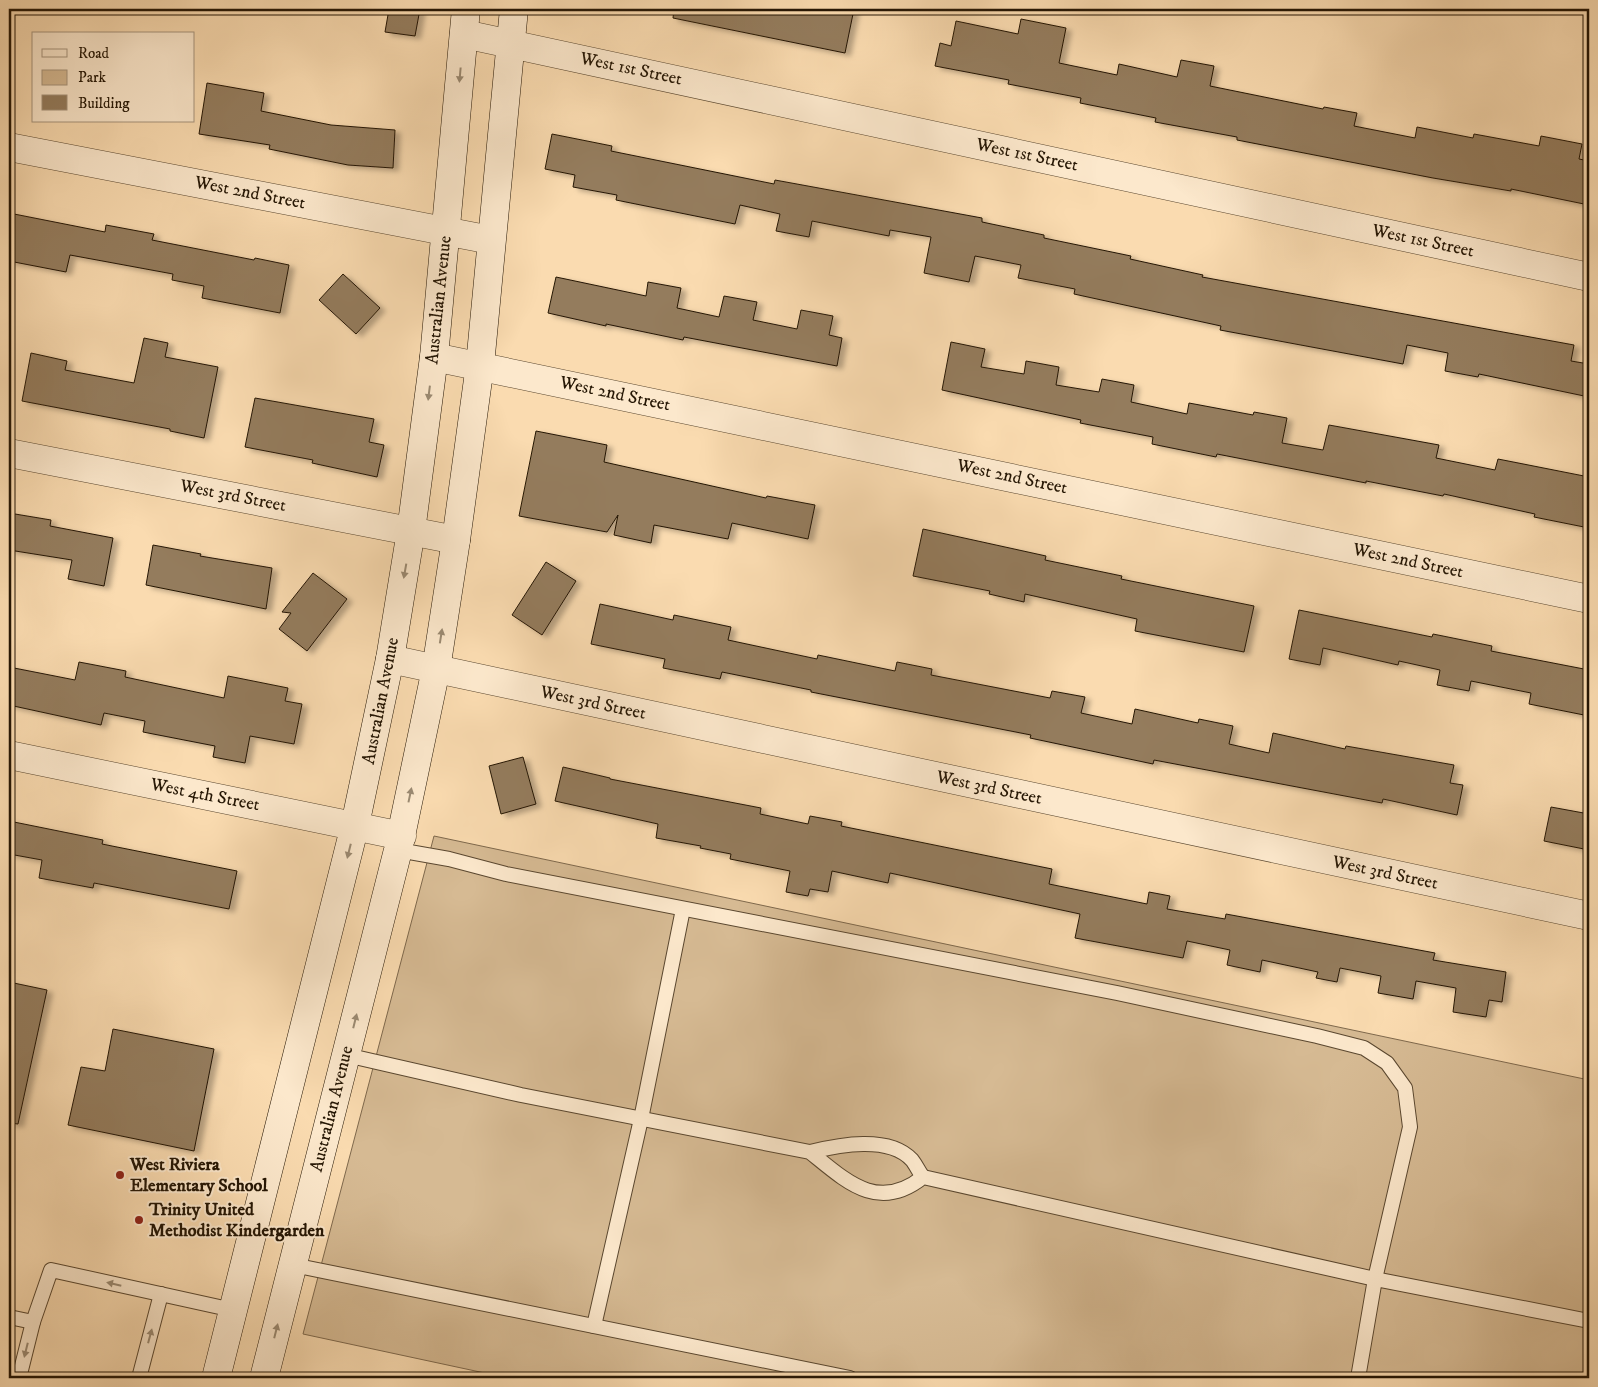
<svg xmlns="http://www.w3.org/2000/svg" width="1598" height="1387" font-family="'IM FELL DW Pica',serif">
  <defs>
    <filter id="shadow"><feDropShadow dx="5.5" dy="3" stdDeviation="2.5" flood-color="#0004"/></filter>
  </defs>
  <rect width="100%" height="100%" fill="#fadbb0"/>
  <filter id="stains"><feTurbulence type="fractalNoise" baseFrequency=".004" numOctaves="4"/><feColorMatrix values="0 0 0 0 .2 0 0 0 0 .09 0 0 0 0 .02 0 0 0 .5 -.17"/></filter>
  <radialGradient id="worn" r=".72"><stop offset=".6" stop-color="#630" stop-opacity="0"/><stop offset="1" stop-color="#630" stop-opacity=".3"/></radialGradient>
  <polygon fill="#d6ba93" stroke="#7e684c" points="434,836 1589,1080 1589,1378 508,1378 303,1334"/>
  <g fill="#947c5d" stroke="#251604" filter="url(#shadow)">
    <polygon points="389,9 420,9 415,36 385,32"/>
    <polygon points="674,9 854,9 845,53 673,18"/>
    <polygon points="1021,19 1066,28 1059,63 1117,75 1119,64 1177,77 1181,60 1214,66 1210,86 1323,109 1324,107 1357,113 1354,126 1415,138 1417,127 1473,138 1474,134 1539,146 1541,136 1582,144 1579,159 1589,161 1589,178 1584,204 1511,189 1511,191 1433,178 1237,140 1237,137 1155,122 1156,118 1080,103 1081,98 1008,84 1009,80 935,66 940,43 951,46 956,21 1018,34"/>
    <polygon points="207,83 264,93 261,111 331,125 395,130 393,168 348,165 269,149 270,145 199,134"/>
    <polygon points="552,134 612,146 611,151 774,184 775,180 982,218 982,222 1044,235 1044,238 1131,256 1130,259 1203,275 1202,277 1574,345 1571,361 1589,364 1589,397 1479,374 1478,377 1445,371 1448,353 1407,345 1403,364 1220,330 1221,326 1074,294 1075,289 1018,278 1021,265 975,256 969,282 924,273 931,237 890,230 889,236 812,221 809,237 776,231 780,214 740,205 735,224 616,200 617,195 573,187 575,175 545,169"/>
    <polygon points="9,213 105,232 106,225 154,234 152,240 254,260 255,258 289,265 280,313 202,298 204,286 172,280 173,274 70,255 66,272 9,261"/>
    <polygon points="343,274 380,308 356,334 319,300"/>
    <polygon points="556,277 646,296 648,282 681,288 677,308 719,317 724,296 757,302 753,320 797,329 801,310 833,316 829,335 842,338 837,366 684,337 683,340 606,324 606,326 548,313"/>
    <polygon points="144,338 168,343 165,357 218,367 204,438 170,431 170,429 22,401 31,353 67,361 65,370 134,383"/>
    <polygon points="951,342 985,349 981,367 1024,374 1026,361 1059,367 1056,385 1099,392 1102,379 1134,385 1131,402 1187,414 1189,403 1253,415 1254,412 1287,418 1282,443 1323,450 1329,425 1439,445 1436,458 1495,470 1498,459 1589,477 1589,528 1534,517 1535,514 1444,494 1443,496 1366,481 1366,483 1217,454 1216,457 1152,444 1153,437 1080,423 1081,420 942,390"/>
    <polygon points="255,398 374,419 369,442 384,445 377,477 312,463 313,460 245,447"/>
    <polygon points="536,431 607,445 604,462 766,498 767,496 815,505 808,539 732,523 728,539 654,525 651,543 614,535 618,515 607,532 519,516"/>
    <polygon points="9,513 51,520 50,526 113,538 104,586 68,579 72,560 9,550"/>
    <polygon points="923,529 1046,556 1045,560 1122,576 1121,579 1254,606 1244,652 1135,631 1137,619 1025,594 1024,602 989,594 990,591 913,576"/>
    <polygon points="153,545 201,554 200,556 272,568 266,609 146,585"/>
    <polygon points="546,562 576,581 542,635 512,615"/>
    <polygon points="313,573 347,599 307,651 279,629 291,613 282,612"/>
    <polygon points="600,604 673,620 674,615 731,627 728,640 817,659 818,655 895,671 897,662 932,669 931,675 1050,698 1052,691 1085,697 1081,713 1132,724 1135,709 1198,723 1199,719 1233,726 1229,744 1269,753 1273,733 1345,749 1346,746 1454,765 1450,783 1463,785 1457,815 1383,799 1382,803 1154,760 1153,764 1030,738 1031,735 811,692 811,690 722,672 720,679 663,668 665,659 591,644"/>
    <polygon points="1299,610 1432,637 1433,634 1492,646 1491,651 1589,670 1589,716 1529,704 1531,693 1471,681 1469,691 1437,685 1440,670 1399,661 1398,665 1323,648 1320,665 1289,659"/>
    <polygon points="79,662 126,671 125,677 224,698 228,676 288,688 285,701 302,704 294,744 250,736 245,763 213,757 215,746 143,732 145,721 104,713 101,725 9,705 9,667 75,680"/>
    <polygon points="523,757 536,804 501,814 489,766"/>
    <polygon points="563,767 610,778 610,779 761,808 760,814 808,824 810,816 842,822 841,826 1052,869 1049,884 1147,904 1149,892 1170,896 1167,909 1225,919 1226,914 1435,953 1433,960 1506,972 1502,1002 1489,1000 1486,1017 1453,1012 1456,988 1416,981 1413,999 1378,993 1381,976 1340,968 1337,982 1316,978 1318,972 1262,960 1260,972 1227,965 1230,950 1187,941 1183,958 1075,938 1080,914 890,873 888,883 832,871 828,892 810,889 808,896 786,892 790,871 730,859 731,854 700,848 701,846 656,838 658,824 555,801"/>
    <polygon points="1551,807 1589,814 1589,850 1544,841"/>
    <polygon points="9,821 103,840 102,844 237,871 229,909 94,883 93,888 39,878 42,860 9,854"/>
    <polygon points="9,982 47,990 18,1124 9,1123"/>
    <polygon points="113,1029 214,1049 194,1151 68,1125 81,1067 105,1071"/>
  </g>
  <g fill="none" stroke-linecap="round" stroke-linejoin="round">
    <g stroke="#5a472f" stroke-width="16">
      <g id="service">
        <path d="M346,1055L521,1095L810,1152C846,1181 878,1213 923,1177L1375,1279L1410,1127L1405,1088L1387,1063L1364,1048L1317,1036L1117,993L506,874L449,859L398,850"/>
        <path d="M810,1152C839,1145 889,1135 912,1160C916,1165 919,1172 923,1177"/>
        <polyline points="293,1265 850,1378"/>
        <polyline points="9,1317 33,1322"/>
        <polyline points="594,1326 641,1119 683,909"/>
        <polyline points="19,1378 33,1322 51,1270 233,1310"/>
        <polyline points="139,1378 161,1294"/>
        <polyline points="1358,1378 1375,1279 1589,1321"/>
      </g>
    </g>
    <g stroke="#5a472f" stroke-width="29">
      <g id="minor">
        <polyline points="464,34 1589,277"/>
        <polyline points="9,147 491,240"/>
        <polyline points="434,357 1589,599"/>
        <polyline points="9,453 456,540"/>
        <polyline points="390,659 1589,916"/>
        <polyline points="9,755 402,836"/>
      </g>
    </g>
    <g stroke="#251604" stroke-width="29">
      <g id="secondary">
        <polyline points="216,1378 355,825 390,659 411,531 434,357 466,9"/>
        <polyline points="264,1378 398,850 436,669 456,540 480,365 514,9"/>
      </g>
    </g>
    <use href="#service" stroke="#fce8cc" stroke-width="14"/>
    <use href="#minor" stroke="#fce8cc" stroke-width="28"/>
    <use href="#secondary" stroke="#fce8cc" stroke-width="28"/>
  </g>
  <defs><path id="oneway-solid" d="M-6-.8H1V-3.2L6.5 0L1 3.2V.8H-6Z" transform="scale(1.25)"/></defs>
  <g fill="#9b8a72">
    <use href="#oneway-solid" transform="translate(460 75) rotate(95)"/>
    <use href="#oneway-solid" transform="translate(429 393) rotate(97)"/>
    <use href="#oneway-solid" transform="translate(405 571) rotate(100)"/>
    <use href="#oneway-solid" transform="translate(441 636) rotate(-81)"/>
    <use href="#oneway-solid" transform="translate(410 795) rotate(-78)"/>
    <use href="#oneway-solid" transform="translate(349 851) rotate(104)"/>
    <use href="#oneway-solid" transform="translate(355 1021) rotate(-76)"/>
    <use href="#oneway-solid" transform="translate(114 1284) rotate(-167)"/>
    <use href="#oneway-solid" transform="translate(276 1331) rotate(-76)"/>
    <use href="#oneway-solid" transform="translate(150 1336) rotate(-75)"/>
    <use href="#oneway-solid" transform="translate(26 1350) rotate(104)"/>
  </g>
  <g fill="#8f2418" stroke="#fce8cc" stroke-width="2">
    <circle cx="120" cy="1175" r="5"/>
    <circle cx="139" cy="1220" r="5"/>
  </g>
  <g text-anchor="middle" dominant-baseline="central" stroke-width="4" stroke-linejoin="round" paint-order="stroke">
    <g font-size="18" fill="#251604" stroke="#fce8cc">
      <text transform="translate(631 69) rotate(12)">West 1st Street</text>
      <text transform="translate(1027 155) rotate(12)">West 1st Street</text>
      <text transform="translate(250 193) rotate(11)">West 2nd Street</text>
      <text transform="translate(1423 241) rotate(12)">West 1st Street</text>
      <text transform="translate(439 300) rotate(-84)">Australian Avenue</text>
      <text transform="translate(615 394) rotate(12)">West 2nd Street</text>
      <text transform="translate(1012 477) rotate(12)">West 2nd Street</text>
      <text transform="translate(233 496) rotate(11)">West 3rd Street</text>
      <text transform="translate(1408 561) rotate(12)">West 2nd Street</text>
      <text transform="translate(381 701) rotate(-79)">Australian Avenue</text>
      <text transform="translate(593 703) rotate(12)">West 3rd Street</text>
      <text transform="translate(989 788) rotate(12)">West 3rd Street</text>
      <text transform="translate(205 795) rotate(11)">West 4th Street</text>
      <text transform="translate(1385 873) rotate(12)">West 3rd Street</text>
      <text transform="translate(332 1109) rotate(-76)">Australian Avenue</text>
    </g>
    <g font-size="18" font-weight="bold" fill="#251604" stroke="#fce8cc" text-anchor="start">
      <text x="130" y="1165">West Riviera<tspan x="130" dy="21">Elementary School</tspan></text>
      <text x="149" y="1210">Trinity United<tspan x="149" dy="21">Methodist Kindergarden</tspan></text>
    </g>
  </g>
  <rect width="1598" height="1387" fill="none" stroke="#fadbb0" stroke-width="30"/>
  <rect x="10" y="10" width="1578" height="1367" fill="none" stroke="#251604" stroke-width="2.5"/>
  <rect x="15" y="15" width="1568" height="1357" fill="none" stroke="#251604"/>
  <rect x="32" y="32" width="162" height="90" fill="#fce8cc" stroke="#a6947c"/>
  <rect x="42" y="49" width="25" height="8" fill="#fce8cc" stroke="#a6947c"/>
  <text x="78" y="58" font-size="15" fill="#251604">Road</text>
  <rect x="42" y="70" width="25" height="15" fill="#d6ba93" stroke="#a6947c"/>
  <text x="78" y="82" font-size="15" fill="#251604">Park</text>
  <rect x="42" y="95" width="25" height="15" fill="#947c5d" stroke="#a6947c"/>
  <text x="78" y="108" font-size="15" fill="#251604">Building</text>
  <rect width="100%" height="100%" filter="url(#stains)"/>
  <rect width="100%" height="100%" fill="url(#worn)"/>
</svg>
